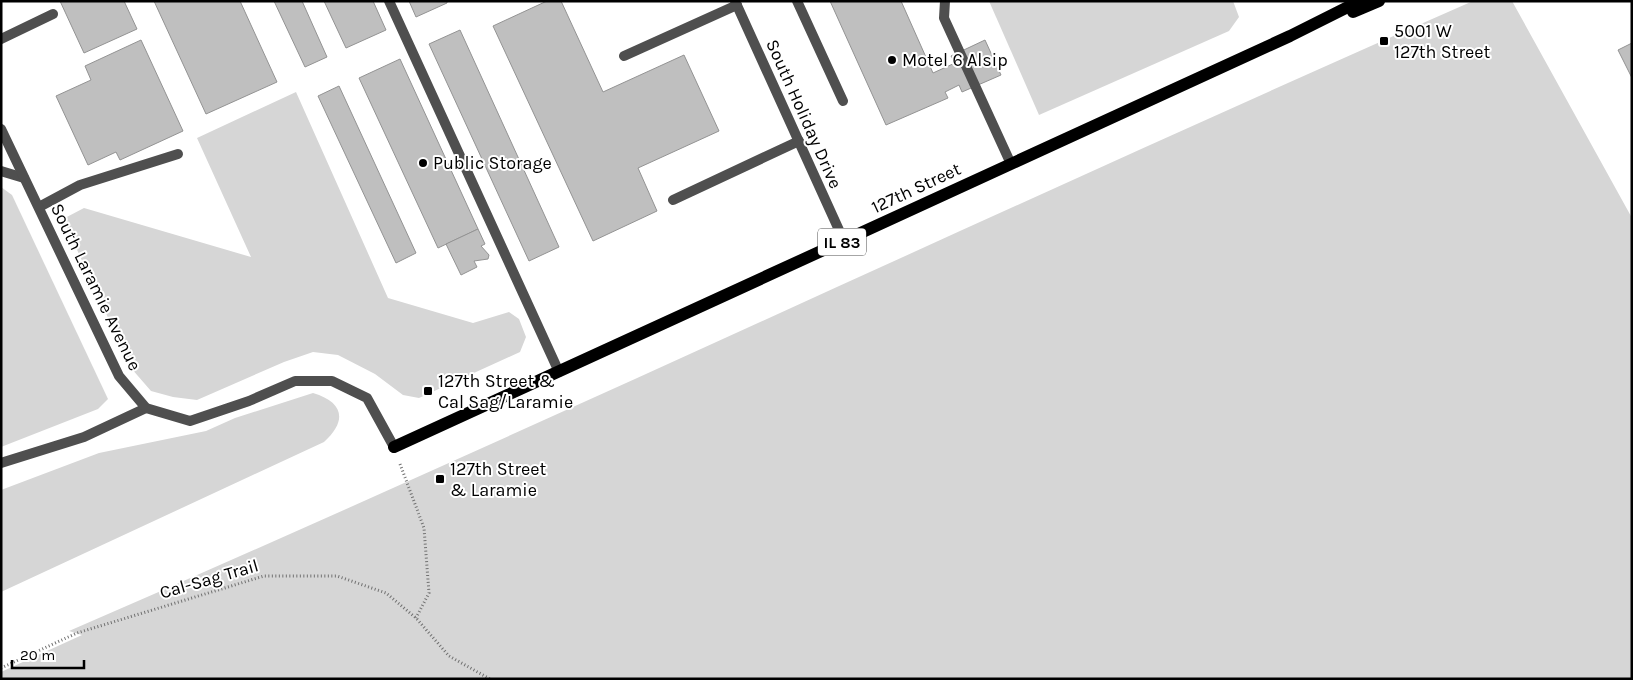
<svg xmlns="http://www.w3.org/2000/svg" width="1633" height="680" font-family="Karla,sans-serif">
  <rect width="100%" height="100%" fill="#fff"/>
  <g fill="#d6d6d6">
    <polygon points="989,1 1233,1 1239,17 1229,31 1039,115"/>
    <path d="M1473,1H1512L1632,218V679H1V672L82,635L69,631C540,427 1004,207 1473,1Z"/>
    <polygon points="296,92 388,298 473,323 509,312 519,319 526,337 520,352 419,398 403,395 375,374 338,355 313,352 284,362 197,400 173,397 151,391 131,368 63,219 84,208 251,257 197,138"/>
    <polygon points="1,187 12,195 108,399 98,409 1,447"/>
    <path d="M313,393C343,402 348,420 324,442L1,592V490L99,453L206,431L235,418Z"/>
  </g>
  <g fill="#bfbfbf" stroke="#939393">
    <polygon points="60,1 124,1 137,29 84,53"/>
    <polygon points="154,1 240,1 277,82 206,114"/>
    <polygon points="274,1 302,1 327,57 305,67"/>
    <polygon points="324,1 373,1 386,30 346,48"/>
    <polygon points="409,1 447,1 447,3 416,17"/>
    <polygon points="547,1 561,1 603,92 684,55 719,131 638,168 657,211 593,241 493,26"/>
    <polygon points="830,1 901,1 933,73 955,63 951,56 985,40 1001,75 962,92 959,85 945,92 948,98 886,125"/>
    <polygon points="460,30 559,247 529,261 429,44"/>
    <polygon points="141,40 183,131 120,160 116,152 88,165 56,96 91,80 85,66"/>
    <polygon points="1632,43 1632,78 1618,50"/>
    <polygon points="400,59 478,229 438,248 359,78"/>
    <polygon points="339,86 416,253 396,263 318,96"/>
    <polygon points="478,229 485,244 481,246 489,255 488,259 474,261 477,267 461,275 446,244"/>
  </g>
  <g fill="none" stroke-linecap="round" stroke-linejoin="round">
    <g stroke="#717171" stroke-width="3" stroke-dasharray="1 2.5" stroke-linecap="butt">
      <polyline points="400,464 424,528 429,593 416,618"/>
      <polyline points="1,668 77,633 264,576 337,576 386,593 416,618 449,656 490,679"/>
    </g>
    <g stroke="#4f4f4f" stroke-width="10">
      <polyline points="389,1 559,372"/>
      <polyline points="735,1 844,241"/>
      <polyline points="797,1 843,101"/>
      <polyline points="945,1 944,18 1011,164"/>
      <polyline points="1,39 53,14"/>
      <polyline points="624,56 737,5"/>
      <polyline points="1,171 24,178"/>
      <polyline points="673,200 799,141"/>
      <polyline points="39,207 80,185 178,154"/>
      <polyline points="1,463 84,437 146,408"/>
    </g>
    <polyline stroke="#4f4f4f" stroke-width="10" points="1,129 119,376 146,408 190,421 249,401 295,381 332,381 367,398 394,447"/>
    <g stroke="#000" stroke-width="12">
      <polyline points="1353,12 1379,1"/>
      <polyline points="394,447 1290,36 1360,1"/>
    </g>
  </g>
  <g fill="#000" stroke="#fff" stroke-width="2">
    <rect x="1379" y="36" width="10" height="10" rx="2.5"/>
    <circle cx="892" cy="60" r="5"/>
    <circle cx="423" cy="163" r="5"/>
    <rect x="423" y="386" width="10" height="10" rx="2.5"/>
    <rect x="435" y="474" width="10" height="10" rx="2.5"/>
  </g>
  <g text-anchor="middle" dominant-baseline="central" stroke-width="4" stroke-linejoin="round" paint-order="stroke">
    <rect fill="#fff" stroke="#4c4c4c" stroke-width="1" x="818" y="228.5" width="48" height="27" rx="4"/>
    <g font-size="16" font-weight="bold" fill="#000">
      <text x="842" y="242">IL 83</text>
    </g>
    <g font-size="18" fill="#000" stroke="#fff" text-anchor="start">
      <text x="1394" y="31">5001 W<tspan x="1394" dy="21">127th Street</tspan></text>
      <text x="902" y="60">Motel 6 Alsip</text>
      <text x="433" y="163">Public Storage</text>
      <text x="438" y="381">127th Street &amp;<tspan x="438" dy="21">Cal Sag/Laramie</tspan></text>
      <text x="450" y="469">127th Street<tspan x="450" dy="21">&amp; Laramie</tspan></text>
    </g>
    <g font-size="18" fill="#000" stroke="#fff">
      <text transform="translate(804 114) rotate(66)">South Holiday Drive</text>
      <text transform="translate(916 188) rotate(-25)">127th Street</text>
      <text transform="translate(96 287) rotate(64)">South Laramie Avenue</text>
      <text transform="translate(209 579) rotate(-16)">Cal-Sag Trail</text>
    </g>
  </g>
  <rect width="1633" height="680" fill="none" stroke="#000000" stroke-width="5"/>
  <path d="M12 660v8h72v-8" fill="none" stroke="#000000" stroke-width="2.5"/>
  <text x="20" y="660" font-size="15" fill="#000000" stroke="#ffffff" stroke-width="4" paint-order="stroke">20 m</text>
</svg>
